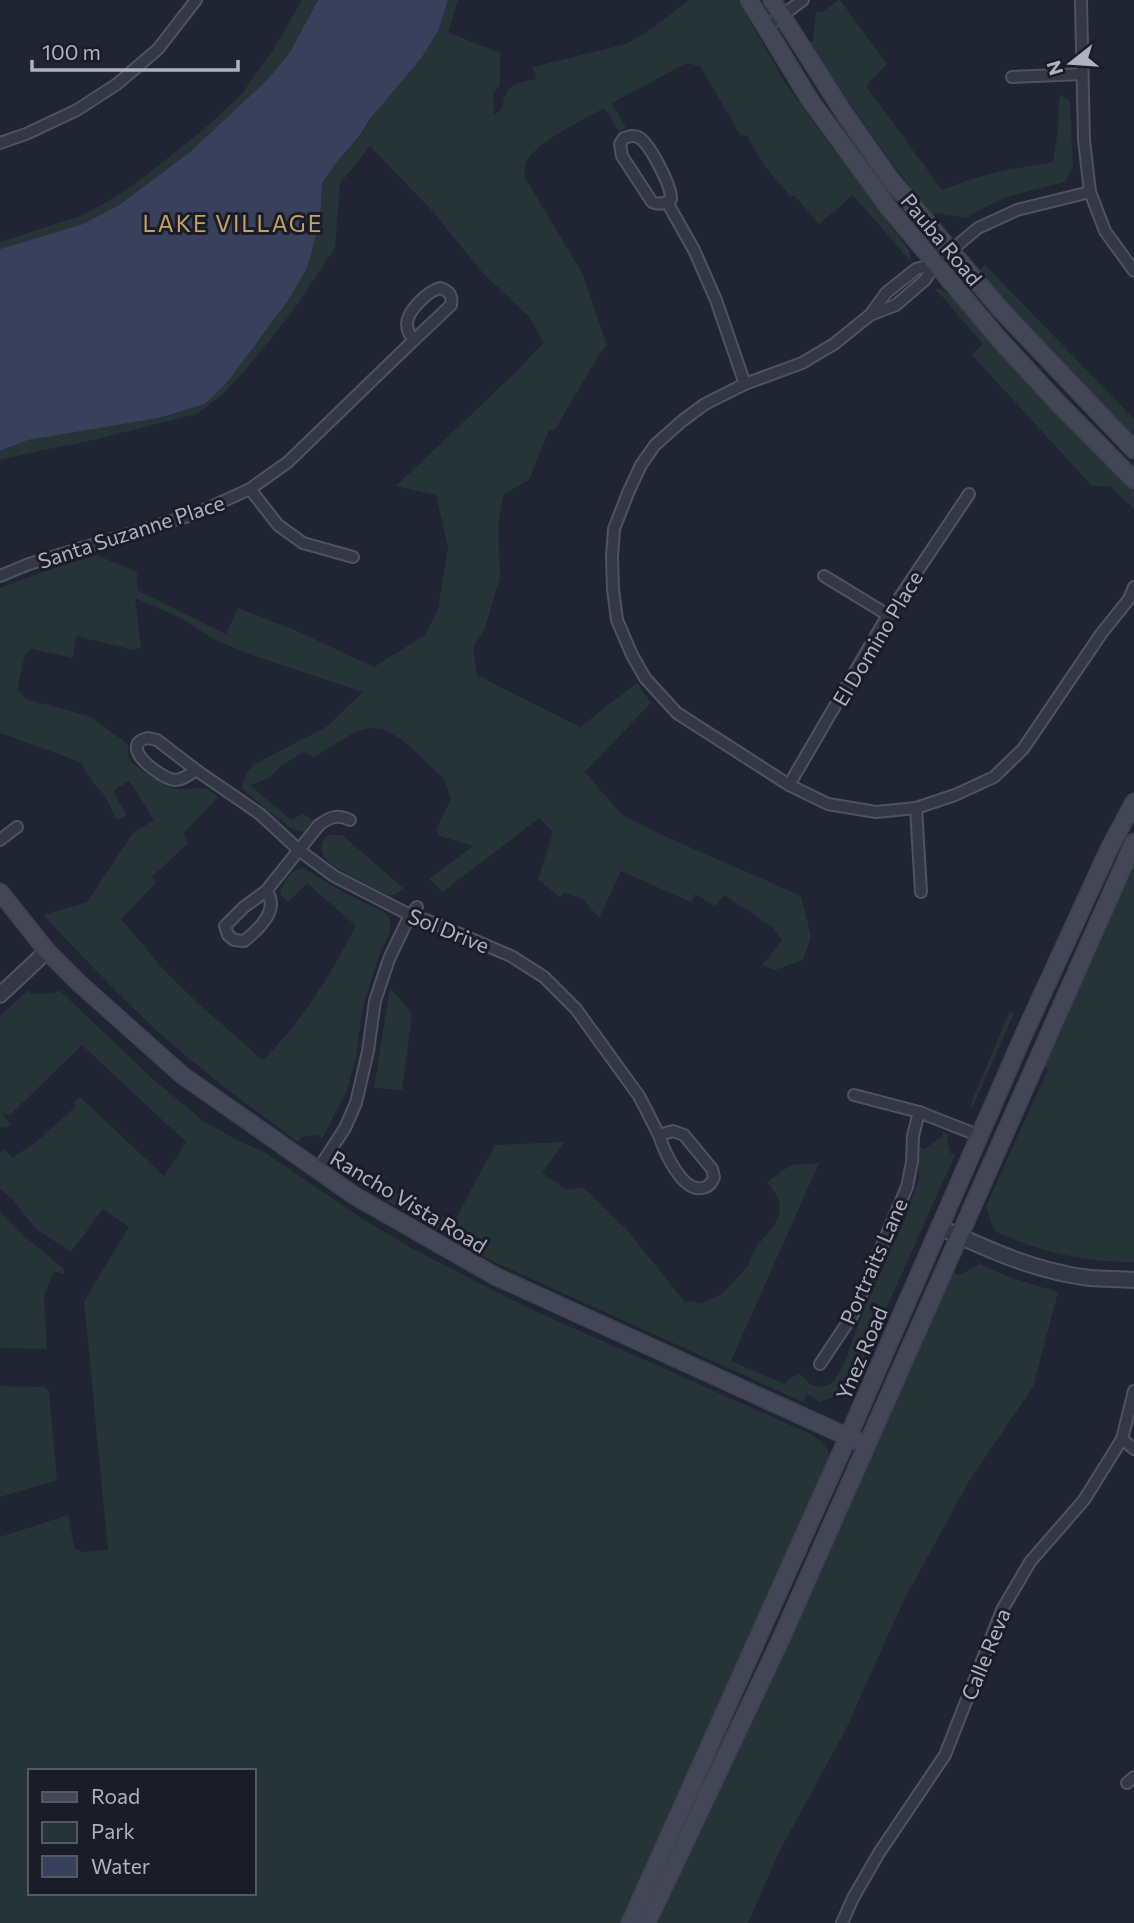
<svg xmlns="http://www.w3.org/2000/svg" width="1134" height="1923" font-family="Commissioner,sans-serif">
  <rect width="100%" height="100%" fill="#212533"/>
  <g fill="#263337" fill-rule="evenodd">
    <polygon points="302,0 318,0 290,52 268,79 190,152 119,205 83,224 0,249 0,242 80,216 114,198 149,173 204,129 240,96 273,50"/>
    <path d="M448,0H458L448,32L500,53V85L493,95L494,115L502,109C505,86 513,83 536,79L533,67L626,44L653,28L689,0H738L786,84L816,126L909,250L911,262L853,195L819,224L795,196H790L766,168L747,136L740,135L701,67L687,63L612,103L626,128L619,132L604,108C585,119 536,142 526,162C524,167 525,173 525,178L582,273L607,345L597,358L556,428L549,430L529,480L504,494L498,524L500,577L484,631L473,647L477,675L580,727L637,683L651,703L585,772L622,815L660,834L801,896L811,936L803,960L775,970L762,965L782,940L771,926L724,895L715,906L695,894L691,902L621,871L599,918L583,899L564,893L560,898L538,879L553,832L539,818L443,892L429,879L473,846L440,836L436,830L451,799L444,779L405,742L384,729L369,728L355,732L314,757L304,752L279,767L270,778L250,785L291,820L303,814L314,821C311,827 308,832 302,832C291,832 251,796 241,788L248,771L255,764L326,727L363,692L255,656L213,639L183,619L135,598L141,647L134,650L76,636L73,658L32,649L25,654L17,690L26,699L89,716L128,744C128,750 127,756 130,760C136,768 167,788 177,789C196,791 200,781 218,797L183,834L188,843L152,877L157,882L121,919L164,970L202,1007L263,1060C303,1021 330,975 356,926L307,883L288,902L280,894C285,881 288,871 303,868L345,893L384,912L390,919V932L378,958L363,1006L356,1057L347,1090L322,1139L318,1135L301,1137L298,1142C255,1110 212,1079 172,1044C126,1004 85,959 43,915L87,902L133,833L154,820L129,781L113,791L127,816L117,820L105,796L95,785L80,762L0,733V588L39,573L96,555L137,572V590L226,634L238,608L295,630L374,667L425,635L438,609L448,547L436,495L396,486L518,370L544,342L529,317L483,273L433,212L370,146L340,184L335,248L293,311L248,367L222,395L197,414L85,442L44,450L0,460V451L28,440L159,418L205,404L229,380L287,302L320,221L322,184L336,163L360,135L446,9Z"/>
    <path d="M838,0H840L887,64L866,86L942,190L971,179L1006,170L1053,162L1058,129L1059,101L1061,95L1070,101L1073,169L1064,182L1010,196L987,206L966,218L936,213L932,215C888,160 848,102 809,43L813,40L816,12L819,10L821,13Z"/>
    <polygon points="985,265 1134,419 1134,438 1022,320 979,271"/>
    <polygon points="933,289 940,289 956,299 1034,386 1134,491 1134,510 1110,486 1092,486 972,355 983,344 939,293"/>
    <path d="M328,835H342L403,888L395,895H387L335,867C323,859 315,846 328,835Z"/>
    <path d="M1134,861V1262C1085,1263 1038,1251 994,1231L986,1206L1048,1069L1042,1066Z"/>
    <polygon points="390,987 412,1014 402,1090 374,1088"/>
    <path d="M28,990L31,994L55,993L59,990L153,1079L202,1120L235,1139L266,1153L361,1218L415,1250L524,1306L804,1431C819,1439 828,1443 830,1461L626,1923H0V1537L68,1515L75,1549L83,1552L108,1550L84,1301L129,1227L103,1209L71,1252L36,1229L13,1200L0,1189V1154L4,1148L12,1158L36,1142L76,1106L74,1102L80,1097L164,1176L186,1142L82,1045L9,1116L6,1113L3,1115L12,1126L0,1128V1016ZM30,1771H254V1893H30Z"/>
    <polygon points="1010,1011 1014,1013 973,1106 969,1108"/>
    <path d="M943,1132L949,1135L947,1140L951,1154L955,1155L847,1396L843,1393L820,1402L807,1394L803,1402L486,1258L387,1201L352,1179L355,1173L454,1222L495,1145L565,1142L542,1173L567,1190L583,1187L627,1230L685,1302L691,1301L701,1304L723,1293L749,1265C751,1241 786,1227 779,1201C777,1195 771,1187 767,1182L791,1165L819,1163L731,1361L785,1384L790,1378L800,1374L810,1384L819,1387L831,1384L835,1380L845,1361L864,1309L906,1217L919,1179V1147L924,1149L942,1136Z"/>
    <polygon points="0,1212 24,1236 64,1269 64,1274 54,1271 44,1297 47,1349 0,1348"/>
    <polygon points="980,1264 1009,1277 1058,1292 1033,1387 969,1481 903,1602 846,1729 777,1856 748,1923 658,1923 953,1272 959,1275"/>
    <polygon points="0,1386 45,1387 49,1392 57,1480 0,1497"/>
  </g>
  <polygon fill="#38405b" points="318,0 448,0 439,29 422,57 370,119 360,135 336,163 322,184 320,221 307,268 287,302 229,380 205,404 159,418 28,440 0,451 0,249 83,224 119,205 190,152 268,79 290,52"/>
  <g fill="none" stroke-linecap="round" stroke-linejoin="round">
    <g stroke="#4f525f" stroke-width="14">
      <g id="minor">
        <polyline points="1081,0 1084,140 1090,192 1105,231 1134,271"/>
        <polyline points="765,28 803,0"/>
        <polyline points="1012,77 1082,74"/>
        <path d="M631,136C637,136 637,136 641,139C651,147 672,187 671,199C665,204 659,205 652,202L622,156L620,144L624,138Z"/>
        <polyline points="0,143 26,134 77,110 117,84 158,49 196,0"/>
        <polyline points="667,202 694,250 716,300 745,384"/>
        <polyline points="935,264 916,269 886,293 870,315 834,344 802,363 745,384 705,404 682,421 655,445 641,465 628,493 614,529 612,557 613,589 617,620 632,655 645,678 677,713 789,785 828,804 876,812 916,808 955,795 994,777 1023,749 1101,634 1129,599 1134,587"/>
        <path d="M440,288C449,291 453,295 451,305L414,340C410,335 407,331 407,324C407,311 428,291 440,288Z"/>
        <polyline points="870,315 896,305 925,280 935,264 978,228 1017,210 1090,192"/>
        <polyline points="250,489 278,525 303,543 353,557"/>
        <polyline points="0,576 29,564 195,514 250,489 288,462 414,340"/>
        <polyline points="824,576 888,615"/>
        <path d="M148,738L157,740L196,770C190,774 183,780 175,780C161,779 116,745 148,738Z"/>
        <polyline points="196,770 260,814 300,851 334,876 410,915 434,923 511,956 544,977 576,1009 639,1096 659,1135"/>
        <polyline points="789,785 888,615 969,494"/>
        <polyline points="916,808 921,892"/>
        <polyline points="0,840 17,827"/>
        <path d="M266,891C281,909 258,930 244,941L234,940L228,935L225,926L244,907Z"/>
        <path d="M266,891L319,825C330,817 337,814 350,820"/>
        <polyline points="854,1095 919,1112 980,1136"/>
        <path d="M673,1131L684,1135L712,1169L714,1177C712,1183 709,1187 702,1188C682,1192 664,1151 659,1135Z"/>
        <polyline points="317,1171 345,1128 356,1103 368,1051 375,1001 389,959 410,915 417,907"/>
        <polyline points="820,1364 852,1316 907,1187 912,1162 913,1136 919,1112"/>
        <polyline points="1122,1439 1134,1449"/>
        <polyline points="1127,1783 1134,1777"/>
        <polyline points="842,1923 853,1898 879,1853 945,1755 1002,1610 1030,1562 1084,1500 1122,1439 1134,1391"/>
      </g>
    </g>
    <g stroke="#4f525f" stroke-width="18">
      <g id="tertiary">
        <polyline points="0,995 47,951"/>
        <path d="M939,1227C987,1249 1037,1272 1090,1278C1104,1279 1119,1279 1134,1280"/>
      </g>
    </g>
    <g stroke="#3e414e" stroke-width="19">
      <g id="secondary">
        <polyline points="749,0 810,100 888,207 999,339 1058,403 1134,480"/>
        <polyline points="772,0 844,113 891,180 1002,311 1134,450"/>
        <polyline points="0,892 47,951 79,983 182,1075 355,1196 495,1276 857,1441"/>
        <polyline points="630,1923 848,1437 1024,1034 1109,849 1134,802"/>
        <polyline points="647,1923 780,1641 1134,842"/>
      </g>
    </g>
    <use href="#minor" stroke="#343844" stroke-width="10"/>
    <use href="#tertiary" stroke="#343844" stroke-width="14"/>
    <use href="#secondary" stroke="#434657" stroke-width="16"/>
  </g>
  <g text-anchor="middle" dominant-baseline="central" stroke-width="6" stroke-linejoin="round" paint-order="stroke">
    <g font-size="21" fill="#aeb2c1" stroke="#1a1d28">
      <text transform="translate(942 239) rotate(50)">Pauba Road</text>
      <text transform="translate(131 531) rotate(-18)">Santa Suzanne Place</text>
      <text transform="translate(877 638) rotate(-59)">El Domino Place</text>
      <text transform="translate(449 930) rotate(22)">Sol Drive</text>
      <text transform="translate(409 1201) rotate(31)">Rancho Vista Road</text>
      <text transform="translate(873 1261) rotate(-66)">Portraits Lane</text>
      <text transform="translate(861 1353) rotate(-67)">Ynez Road</text>
      <text transform="translate(985 1654) rotate(-68)">Calle Reva</text>
    </g>
    <g font-size="23" letter-spacing="2" fill="#c6a164" stroke="#1a1d28">
      <text x="233" y="223">LAKE VILLAGE</text>
    </g>
  </g>
  <rect x="28" y="1769" width="228" height="126" fill="#1a1d28" stroke="#555965" stroke-width="2"/>
  <rect x="42" y="1792" width="35" height="10" fill="#434657" stroke="#555965" stroke-width="2"/>
  <text x="91" y="1804" font-size="21" fill="#aeb2c1">Road</text>
  <rect x="42" y="1822" width="35" height="21" fill="#263337" stroke="#555965" stroke-width="2"/>
  <text x="91" y="1839" font-size="21" fill="#aeb2c1">Park</text>
  <rect x="42" y="1856" width="35" height="21" fill="#38405b" stroke="#555965" stroke-width="2"/>
  <text x="91" y="1874" font-size="21" fill="#aeb2c1">Water</text>
  <g transform="translate(1071 63) rotate(253)" stroke="#1a1d28" stroke-width="5" paint-order="stroke">
  <path d="M0-5L12 26L0 18L-12 26Z" fill="#aeb2c1"/>
  <text y="-10" font-size="19" font-weight="bold" text-anchor="middle" fill="#aeb2c1">N</text>
  </g>
  <path d="M32 60v10h206v-10" fill="none" stroke="#aeb2c1" stroke-width="3.5"/>
  <text x="42" y="60" font-size="21" fill="#aeb2c1" stroke="#1a1d28" stroke-width="5" paint-order="stroke">100 m</text>
</svg>
